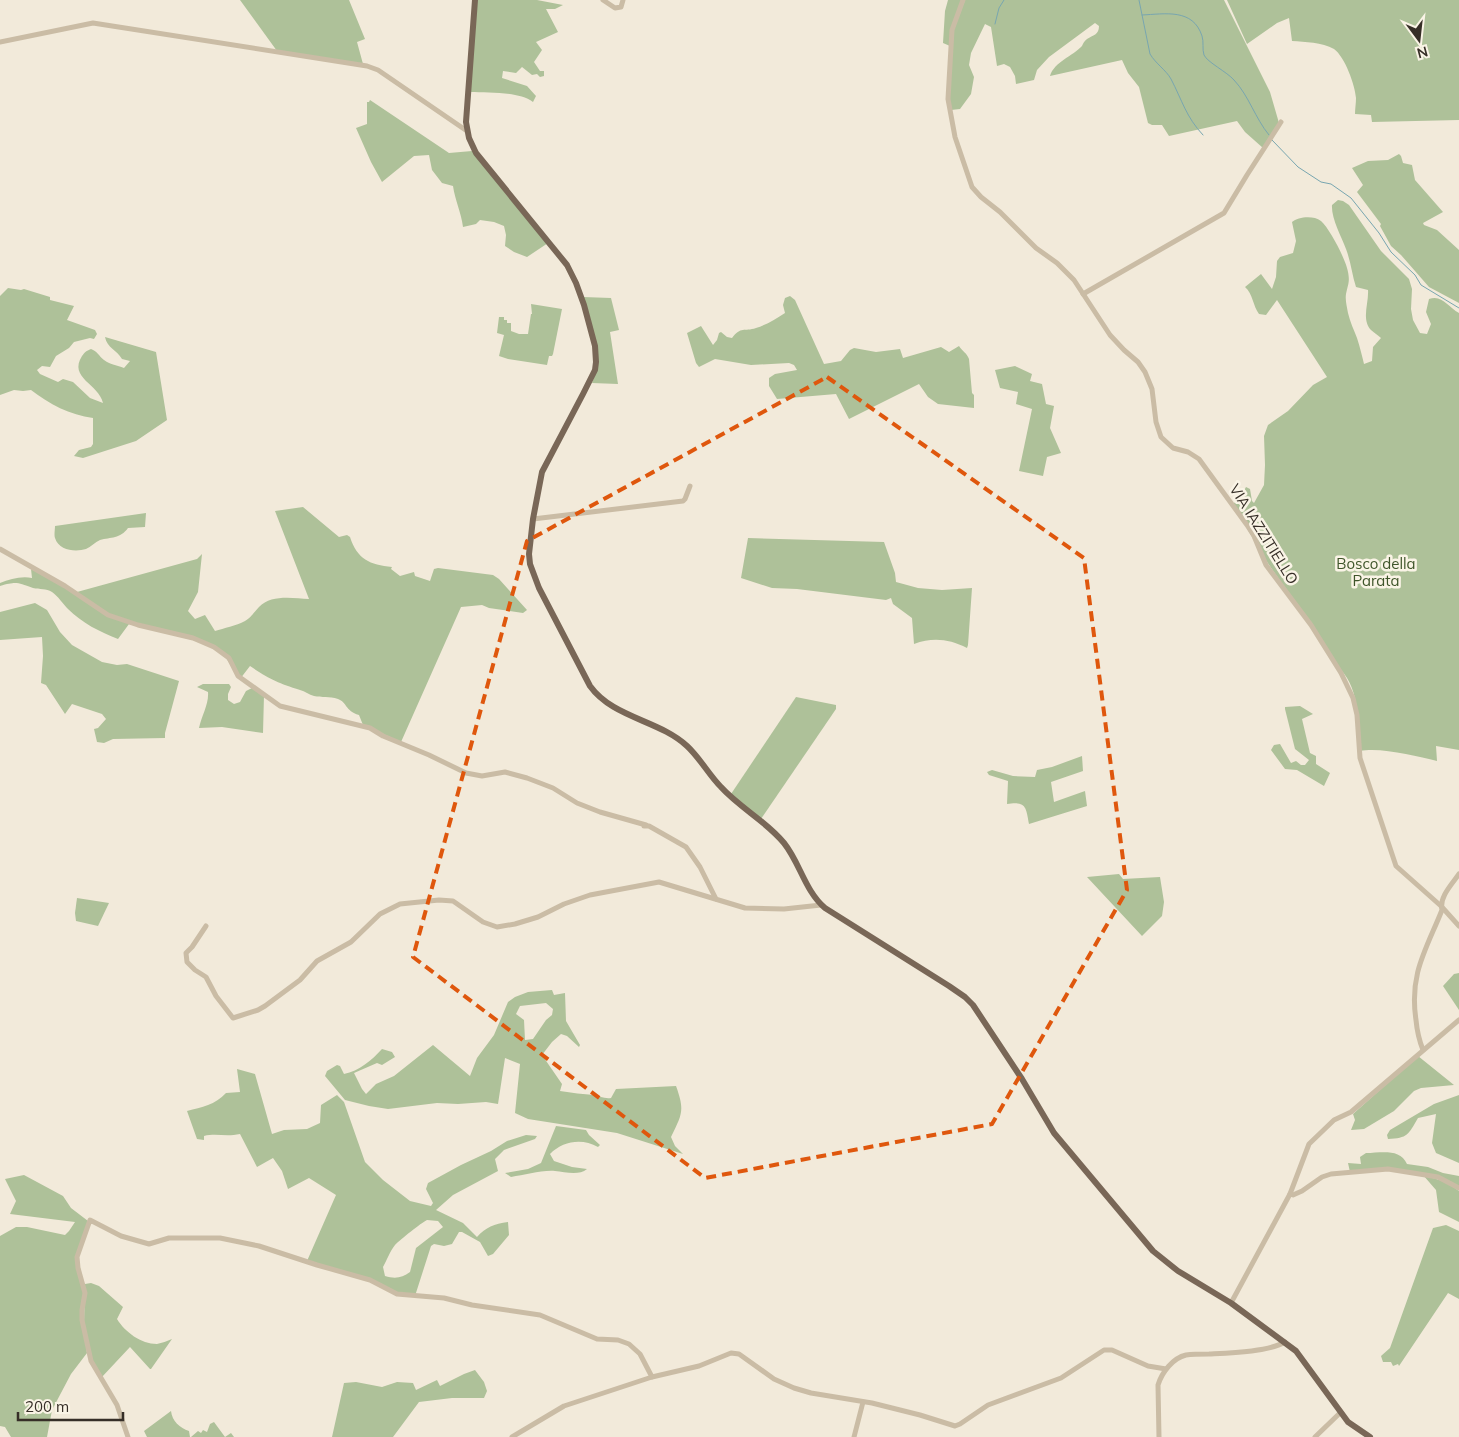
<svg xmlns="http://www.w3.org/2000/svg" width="1459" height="1437" font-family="Mulish,sans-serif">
  <rect width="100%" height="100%" fill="#f2eada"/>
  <g fill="#aec199" fill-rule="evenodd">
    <polygon points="240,0 349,0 365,39 357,42 363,64 277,51"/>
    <path d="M477,0H537L563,5L555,9H546L558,32L536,42L542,50L534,62L540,71H544V76L540,77L537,74L532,75L522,67L516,73L503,71L502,78L527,86L536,96L533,102C518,91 488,93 470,92Z"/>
    <polygon points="948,0 962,0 950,46 943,43 945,11"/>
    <path d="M965,0H1224L1270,92L1279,123L1263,148L1245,132L1237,121L1169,136L1162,125H1152L1148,123L1139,87L1128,73L1122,60L1050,76C1054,62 1073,56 1082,46C1083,44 1084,41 1087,39C1093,35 1099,35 1099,26L1095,23L1049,57L1037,70L1034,80L1016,84L1015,76L1010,67L1004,64L997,66L991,27L985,24L971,53L969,65L974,77L971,94L960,109L951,110L949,100L953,32Z"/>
    <path d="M1227,0H1459V120L1372,122L1371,115L1355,114C1355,109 1356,103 1356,98C1355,85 1345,57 1334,49C1322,42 1305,42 1292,41L1289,18L1277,23L1247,44Z"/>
    <path d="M370,100L449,153L472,151L548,243L527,257L514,252L505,246L506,235L504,226L494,222L480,220L476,224L463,227C461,212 455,200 453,186L442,183L432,170L429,155L414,156L382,182L371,162L356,128L367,124V102H369Z"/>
    <polygon points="1399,154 1401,156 1403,163 1412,165 1415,180 1443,212 1423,223 1424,225 1437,230 1459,250 1459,303 1429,287 1401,255 1391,246 1380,226 1381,224 1357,192 1363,185 1352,168 1368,161 1388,160"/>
    <path d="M1338,200L1343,201L1349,205L1381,251L1409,279L1412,289L1411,309L1413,320L1420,333L1427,334L1431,324L1426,312L1429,299C1442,294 1448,307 1459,313V750L1436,746L1437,761C1416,756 1381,747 1360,751C1358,723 1360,691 1341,670L1263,556L1233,504L1240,498L1246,487L1250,489L1252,501L1254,503L1264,485L1265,465L1264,436L1268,425L1288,411L1313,385L1327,377L1277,300L1266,315L1259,314C1253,306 1253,294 1245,287L1261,274L1272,289L1276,277L1277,261L1280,257L1293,253L1296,241L1292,222C1298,217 1313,215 1321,221C1330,229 1346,260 1348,272C1350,282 1348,284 1346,294C1345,300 1347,307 1348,313C1350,322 1354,330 1357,338C1360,347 1362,356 1364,364L1372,361L1373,347L1381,338C1378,335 1374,333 1371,330C1361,319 1369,303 1368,290L1356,287C1352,275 1351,262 1346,249C1341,236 1331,218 1332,205Z"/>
    <path d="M8,288L21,290L24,289L50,297V300L74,306L67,320L95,330L97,334L94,339L90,338L74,342L69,348L56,356L50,367L42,366L37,370L40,374L58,382L63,379L73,382L90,398L103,403C99,384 68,378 82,356C85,352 86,351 91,349C97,351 99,356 104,360C111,365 117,365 124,368L130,361L122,359C117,350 107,348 105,337L156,352L167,420L136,441L83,458L74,456L79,450L91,447L93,444V418C70,415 49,404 31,390L23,391L14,390L0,395V296Z"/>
    <path d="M790,296L795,300L824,364L841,361L850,350L854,348L876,352L900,349L903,358L941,347L949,352L959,346C962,351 967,353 969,359L972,393L974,395V408L938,404L928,397L919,384L849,419L836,394L777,399L769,386V378L775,374L797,370L794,365L789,363L751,365L715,359L699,367L696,363L687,333L701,326L713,345L717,340L719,333L721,332L727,337L732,338C741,326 744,332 756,328C766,325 776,319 785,313L783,305L785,298Z"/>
    <polygon points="583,297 611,298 619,330 610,332 618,384 592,383 598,367"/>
    <polygon points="531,304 562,309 553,354 552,356 549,356 547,365 508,359 499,356 504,335 497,333 499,317 504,317 504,320 507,320 507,323 511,323 511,331 519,334 528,334 531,314 532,314"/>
    <polygon points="1015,366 1032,374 1030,381 1042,384 1046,404 1054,406 1050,428 1061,453 1047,457 1043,476 1019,471 1032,409 1016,404 1018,392 1000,388 995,370"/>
    <path d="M303,507L339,537L347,535L350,537C357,559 370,565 392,567L391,569L400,576L414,572L415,576L430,581L434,569L438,568L493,575L499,579L527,610L523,613L489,608L482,605L461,607L401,742L363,725L359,715C345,711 347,702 338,699C329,696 322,698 314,696C309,695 305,691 300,690C278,683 269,679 250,666L240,679L224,655L201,642L129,624L118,639C100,632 82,623 68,609C63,604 58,596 52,592C46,588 40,590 33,588C17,583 18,581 0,586V583C10,579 21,576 32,578L31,569L77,592L197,559L202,554L198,592L188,611L195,619L205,615L215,631C224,628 236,626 245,621C252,617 254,612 259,607C271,594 293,598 309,599L275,511Z"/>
    <path d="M146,513L145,527L128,528C120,539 111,537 100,540C95,542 91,547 86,549C76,552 59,551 55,538C54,535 55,529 55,526Z"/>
    <path d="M748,538L884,542L895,573L896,582L918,588L942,590L972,588L968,645L967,648C949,639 933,637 914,644L912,618L893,604L891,598L886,600L797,589L772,588L741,578Z"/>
    <polygon points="35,603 47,610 60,632 72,645 102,662 117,665 127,664 179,681 165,733 165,738 113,739 104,743 97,742 94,729 98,728 106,719 102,714 72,704 65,714 46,685 41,683 43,656 42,637 0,640 0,612"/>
    <path d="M203,684H229L231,687L228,694V700L234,704L240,702L246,691L252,688L264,695L263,733L222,727L199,728C202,715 209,704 208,692L197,687Z"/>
    <polygon points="796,697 836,705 836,709 761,819 731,794"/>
    <polygon points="1300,706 1313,714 1302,719 1310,753 1316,756 1316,764 1330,773 1324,786 1297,770 1285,769 1271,750 1274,745 1280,744 1291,763 1296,761 1301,765 1305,765 1309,760 1295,749 1285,709 1285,707"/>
    <path d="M1082,756L1083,771L1051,782L1054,802L1085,791L1087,806L1029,824C1026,807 1026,801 1007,804L1008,781L989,775L987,772L992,770L1013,776L1035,777L1037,770L1052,767Z"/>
    <polygon points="1119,874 1123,879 1160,877 1164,902 1162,916 1142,936 1087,877"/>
    <polygon points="77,898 109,903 98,926 76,921 75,913"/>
    <polygon points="1459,973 1459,1010 1443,986 1454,974"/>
    <path d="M552,990L554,995L565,993L566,1021L580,1045L579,1047L567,1036L561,1034L552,1042L542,1055L562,1084L560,1091C572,1093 583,1094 594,1095C600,1096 604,1099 611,1098L616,1089L676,1086C685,1111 682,1114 671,1137L675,1146L683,1154L617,1133L528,1119L515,1113L520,1064L505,1058L498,1104L486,1102L458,1104L437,1103L388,1109L369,1106L345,1100L325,1076L327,1071L337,1065L340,1066L344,1074C359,1071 372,1060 382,1049L392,1052L395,1057L382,1065L377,1063L354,1073L362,1089L366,1094L376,1084L394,1076L433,1045L470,1076L477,1058L494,1035L508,1002L515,997L528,992ZM546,1003L553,1009L552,1015L546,1020L533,1039L525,1040L524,1020L516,1014L520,1006Z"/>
    <polygon points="1418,1056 1454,1085 1421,1088 1414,1091 1394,1111 1364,1129 1351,1130 1355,1120 1353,1114"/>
    <path d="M237,1069L255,1074L272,1134L284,1130L307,1129L320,1123L321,1105L337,1095L344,1102L365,1162L383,1180L410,1201L431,1206L433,1203L426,1189L428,1183L461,1165L491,1151L507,1141L526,1135L537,1136L535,1139L504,1150L495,1159L498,1171L453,1195L436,1210L463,1223L477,1237C486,1227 494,1224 508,1222L509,1235L493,1254L488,1256L480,1242L462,1232H459L452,1244L444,1246L434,1244L431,1246L415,1296L394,1292L380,1283L307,1261L336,1195L309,1178L288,1189L282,1171L273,1158L257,1167L240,1134C226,1137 216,1133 204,1136V1140L197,1139L187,1111C202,1107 215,1105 226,1093L240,1092ZM427,1220L438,1221L443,1227L416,1248L410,1272C402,1278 395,1279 385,1276L383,1267C387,1260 390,1251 395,1245C401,1239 421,1223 427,1220Z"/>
    <path d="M1459,1095V1163L1436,1153L1432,1143L1436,1114L1418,1118C1408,1135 1408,1138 1388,1139L1387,1135L1390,1130L1434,1104Z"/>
    <path d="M556,1126L586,1130L589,1135L600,1145L598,1147C582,1138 563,1141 550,1154L554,1161L572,1167L587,1169C579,1176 565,1172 555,1171C541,1170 525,1175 511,1177L505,1173L528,1169L541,1163Z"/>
    <path d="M1366,1153C1381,1153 1400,1148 1407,1164L1428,1167L1443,1173L1459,1176V1187L1437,1176L1391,1168L1350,1172L1348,1163L1361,1164L1360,1157Z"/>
    <polygon points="24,1175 63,1196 71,1208 88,1221 77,1252 85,1293 81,1312 87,1353 71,1374 52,1410 47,1437 11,1437 5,1427 0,1426 0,1236 16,1227 27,1227 65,1235 69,1231 75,1222 10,1214 16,1201 5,1179"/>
    <polygon points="1423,1175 1446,1182 1459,1191 1459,1222 1439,1212 1436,1190"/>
    <polygon points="1446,1225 1459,1231 1459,1299 1448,1293 1399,1366 1398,1364 1393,1366 1391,1362 1383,1362 1381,1356 1390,1348 1433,1228"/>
    <path d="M91,1283L99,1286L123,1307L117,1319C125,1332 141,1344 157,1344C162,1343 167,1341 172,1339L151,1369H150L130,1347L101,1378L93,1362L84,1322L85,1284Z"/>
    <polygon points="475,1370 484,1382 487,1391 484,1398 452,1398 419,1402 393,1437 332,1437 344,1383 356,1382 382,1387 397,1382 413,1383 416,1390 437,1380 440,1386 464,1374"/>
    <path d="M171,1411C172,1421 180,1428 189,1431L190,1437H147L144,1431Z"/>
    <polygon points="214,1422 225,1437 231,1433 234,1437 191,1437 198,1431 201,1433 203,1430 207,1432 210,1424"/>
  </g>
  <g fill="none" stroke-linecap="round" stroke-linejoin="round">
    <g stroke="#78a6b0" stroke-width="1">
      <path d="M1139,0L1150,54C1156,64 1166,70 1171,79C1182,100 1186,117 1203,135"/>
      <path d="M1142,15C1165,14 1193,8 1202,36C1204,42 1202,49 1204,55C1207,62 1227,72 1234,80C1249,96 1255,118 1269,135"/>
      <polyline points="995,24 999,8 1004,0"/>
      <polyline points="1272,140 1298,167 1321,182 1331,184 1351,198 1379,233 1391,252 1415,275 1421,285 1459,308"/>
    </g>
    <g stroke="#cabca5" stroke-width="5">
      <polyline points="603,0 615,8 621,7 623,0"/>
      <polyline points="963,0 952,30 948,99 955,137 972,187 981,197 1000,212 1036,248 1057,263 1074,280 1110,335 1124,350 1138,362 1145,372 1152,389 1156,422 1161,437 1173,448 1188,452 1199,459 1247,525 1254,536 1266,565 1311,625 1341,673 1353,698 1357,715 1360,758 1396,866 1441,906 1459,926"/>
      <polyline points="0,42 93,23 367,66 378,70 467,131"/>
      <polyline points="1083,294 1224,213 1247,175 1281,122"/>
      <polyline points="533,519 683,501 685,499 690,486"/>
      <polyline points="0,549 65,586 108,615 138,625 193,638 214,647 229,658 238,676 280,706 370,728 383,736 429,755 466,773 482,776 505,772 527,778 553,788 577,803 600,812 646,825"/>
      <polyline points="644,826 649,826 686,847 700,867 716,899"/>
      <polyline points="206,926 192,947 186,953 187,962 195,970 206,977 216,996 233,1018 258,1010 265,1006 300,980 317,961 351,942 380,914 400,904 439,900 453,901 483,922 497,927 515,924 538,917 564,904 590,895 659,882 745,908 784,909 821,905"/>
      <path d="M1423,1050C1419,1040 1417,1031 1416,1020C1409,974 1426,950 1442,910C1439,897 1452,884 1459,874"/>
      <polyline points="1290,1194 1309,1144 1334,1120 1351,1112 1459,1020"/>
      <polyline points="1231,1303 1290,1194 1293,1195 1302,1191 1322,1177 1331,1174 1388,1169 1438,1177 1459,1188"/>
      <polyline points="128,1437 117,1405 91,1361 82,1320 82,1310 85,1293 78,1268 77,1257 90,1220 121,1236 149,1244 169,1238 220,1238 259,1246 317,1265 370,1280 397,1294 444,1298 472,1305 540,1315 597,1339 618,1340 629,1344 640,1354 652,1377 699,1366 731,1353 739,1354 774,1379 794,1388 811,1393 872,1403 920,1415 955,1426 960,1424 988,1405 1061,1378 1104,1350 1112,1350 1148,1366 1166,1369"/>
      <polyline points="512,1437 564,1406 652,1377"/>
      <polyline points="854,1437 863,1402"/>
      <path d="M1159,1437L1158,1385C1162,1372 1173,1358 1186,1355C1193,1354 1202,1354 1209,1354C1229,1353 1268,1352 1285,1342"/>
      <polyline points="1315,1437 1341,1412"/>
    </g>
    <path stroke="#796757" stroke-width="6" d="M475,0L466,122L469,138L476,153L567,265L576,283L584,305L595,346L596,362L595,370L583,394L542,472L533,519L529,554L530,564L539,588L590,686C613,718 659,720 687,746C700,758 709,775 721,787C740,808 766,821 784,843C800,863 805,891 825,908L949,986L965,997L973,1005L1022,1079L1054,1133L1153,1251L1178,1271L1231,1303L1296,1351L1348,1422L1370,1437"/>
  </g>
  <path fill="none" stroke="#df570d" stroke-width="4" stroke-dasharray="10 6" stroke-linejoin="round" d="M827,377L1084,558L1127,890L992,1124L705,1178L413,957L527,541Z"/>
  <g text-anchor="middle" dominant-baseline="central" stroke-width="5" stroke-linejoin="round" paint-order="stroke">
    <g font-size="15" fill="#362e27" stroke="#faf4e6">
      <text transform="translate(1264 534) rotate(58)">VIA IAZZITIELLO</text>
    </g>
    <g font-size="15" fill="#3f552a" stroke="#faf4e6">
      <text x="1376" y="563">Bosco della<tspan x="1376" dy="17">Parata</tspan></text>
    </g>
  </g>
  <g transform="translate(1419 40) rotate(165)" stroke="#faf4e6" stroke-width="4" paint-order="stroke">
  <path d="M0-4L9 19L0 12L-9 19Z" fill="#362e27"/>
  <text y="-8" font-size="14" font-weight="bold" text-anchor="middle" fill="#362e27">N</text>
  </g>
  <path d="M18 1412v8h105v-8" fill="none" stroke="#362e27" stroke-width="2.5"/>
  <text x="25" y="1412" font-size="15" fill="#362e27" stroke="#faf4e6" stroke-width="4" paint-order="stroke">200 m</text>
</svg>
